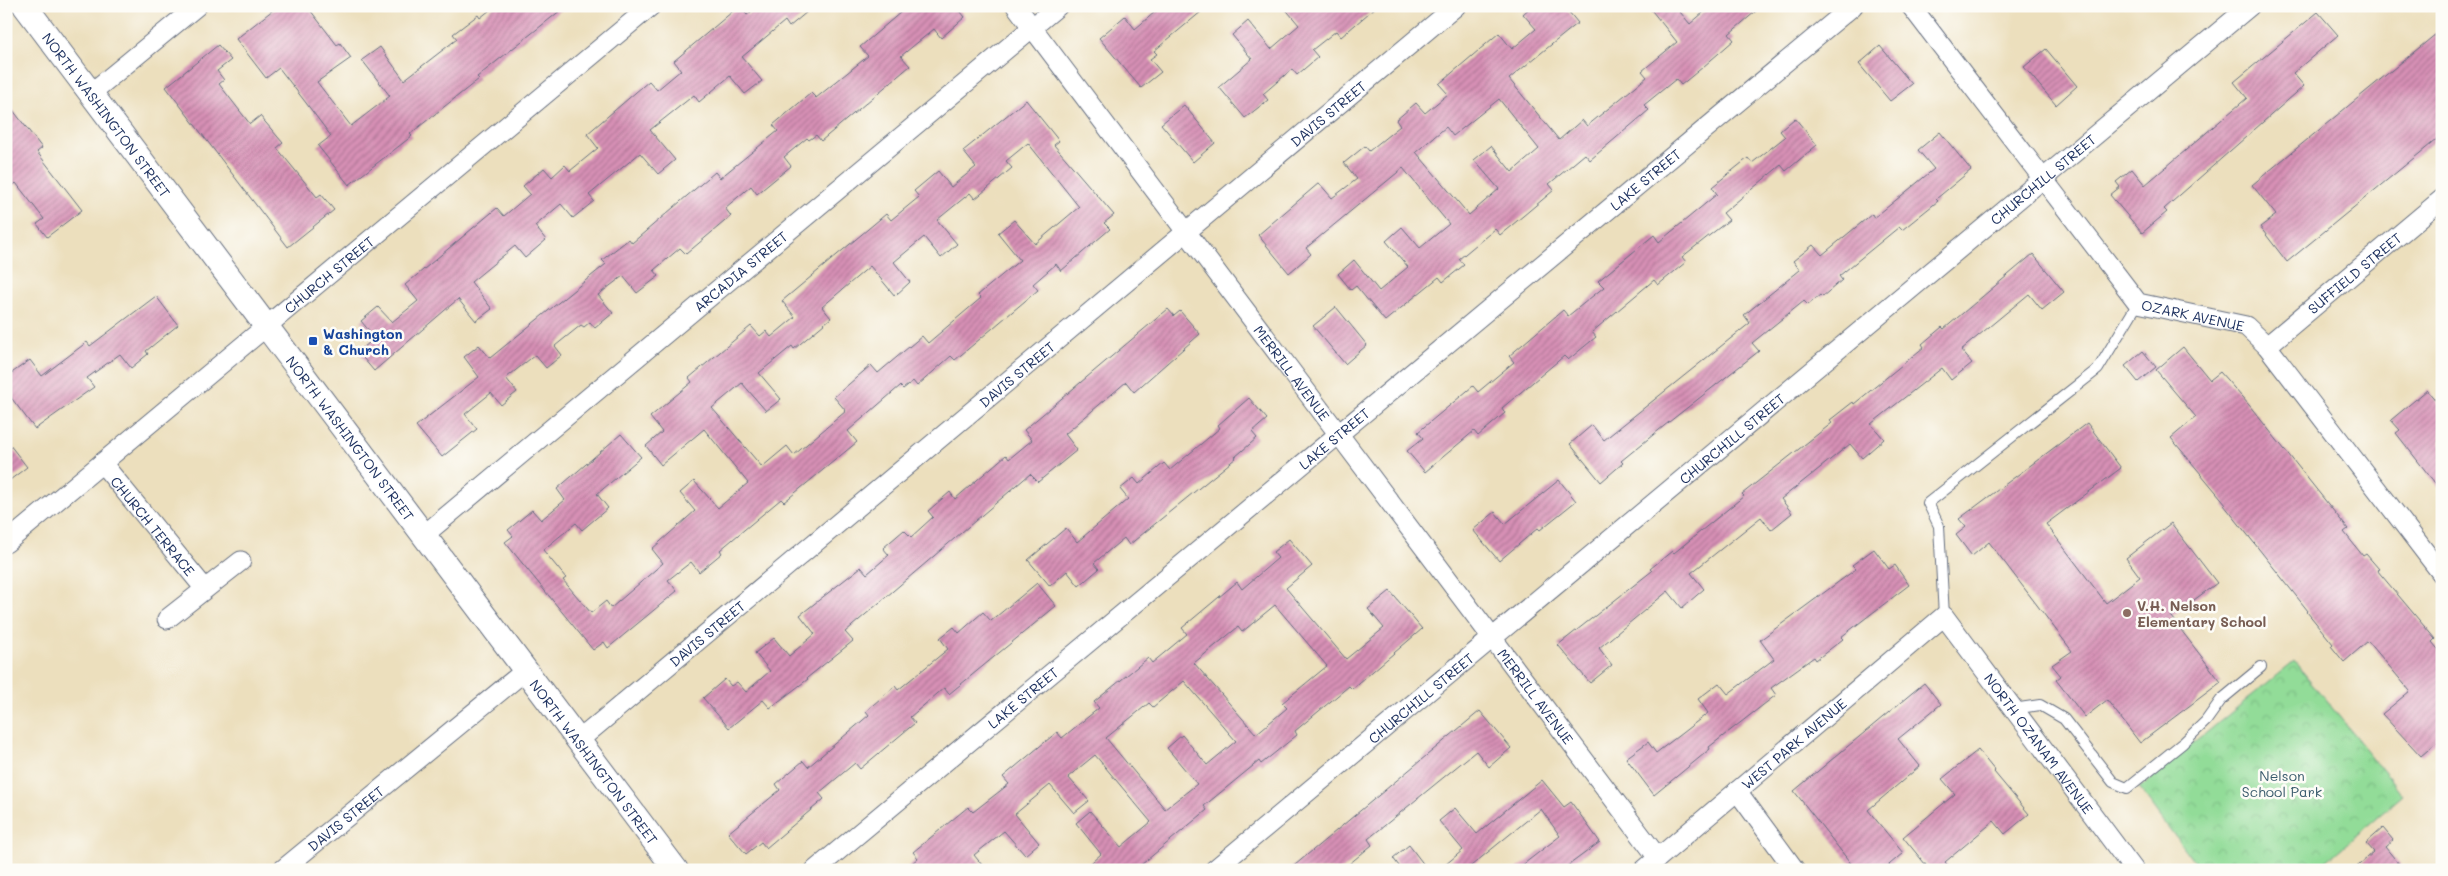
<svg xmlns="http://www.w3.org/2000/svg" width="2448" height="876" font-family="Mali,sans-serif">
  <defs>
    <pattern id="park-crowns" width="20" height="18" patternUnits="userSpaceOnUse" patternTransform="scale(1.25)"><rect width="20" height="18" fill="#92dc98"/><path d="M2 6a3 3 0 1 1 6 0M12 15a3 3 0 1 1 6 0" fill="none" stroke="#7dbd85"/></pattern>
    <pattern id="building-hatch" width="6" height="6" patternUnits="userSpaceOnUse" patternTransform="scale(1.25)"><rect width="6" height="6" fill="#d790b5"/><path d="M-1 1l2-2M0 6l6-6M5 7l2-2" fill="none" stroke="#ae7696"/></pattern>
  </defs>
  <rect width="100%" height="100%" fill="#fdfcf7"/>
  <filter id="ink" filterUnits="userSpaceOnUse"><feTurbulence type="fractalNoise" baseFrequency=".02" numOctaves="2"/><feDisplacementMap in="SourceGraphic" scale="10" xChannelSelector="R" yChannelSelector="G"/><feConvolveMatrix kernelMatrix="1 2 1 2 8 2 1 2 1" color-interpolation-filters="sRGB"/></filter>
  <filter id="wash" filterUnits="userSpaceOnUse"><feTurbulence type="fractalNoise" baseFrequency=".0096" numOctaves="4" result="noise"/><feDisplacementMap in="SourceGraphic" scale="20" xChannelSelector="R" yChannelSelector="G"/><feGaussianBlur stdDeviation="1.12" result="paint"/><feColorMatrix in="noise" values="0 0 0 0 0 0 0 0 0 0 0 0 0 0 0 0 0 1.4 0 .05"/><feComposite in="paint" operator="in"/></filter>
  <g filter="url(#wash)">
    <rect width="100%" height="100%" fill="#ecdfbd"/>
    <polygon fill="url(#park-crowns)" stroke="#56867b" points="2294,661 2403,795 2316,870 2200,870 2139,788"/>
    <g id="blocks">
      <g fill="url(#building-hatch)" fill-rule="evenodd">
        <polygon points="278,6 307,6 337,45 340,43 351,58 317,82 351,126 390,96 362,60 380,47 404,80 457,39 453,34 478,15 480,18 495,6 566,6 477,77 479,79 410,134 412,136 349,185 318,146 331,136 303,99 279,68 266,78 236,39"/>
        <polygon points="739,6 747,15 758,6 814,6 789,27 785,21 742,57 762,81 745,94 730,76 699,102 694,95 650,130 675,160 658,174 640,153 589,195 594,201 573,218 561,204 535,226 546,240 525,258 515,246 471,282 492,309 476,321 458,299 374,371 358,352 375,338 361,321 378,307 392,322 418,301 405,285 497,208 504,216 530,194 523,186 544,168 552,177 565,165 570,171 598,148 587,134 649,81 657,90 681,70 674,61"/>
        <polygon points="908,6 956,6 965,17 941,38 934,29 901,56 910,66 821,141 816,135 809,140 807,138 784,157 791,166 757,194 751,186 725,208 731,216 686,254 680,248 654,270 659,276 637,293 623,276 598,295 613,313 595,328 590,322 584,327 581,325 555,346 562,355 546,368 535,355 506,378 517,392 501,405 491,393 465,414 477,429 442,457 416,426 479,377 464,357 479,345 490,358 606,264 602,260 629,239 632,243 715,172 720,178 778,131 773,125 811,93 816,98 868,56 860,47"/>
        <polygon points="1162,6 1208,6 1154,51 1157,54 1150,59 1161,72 1141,88 1099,38 1125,16 1135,29"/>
        <polygon points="1283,6 1377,6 1341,37 1336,31 1312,50 1318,57 1297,75 1292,69 1263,94 1268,100 1245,118 1219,87 1252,59 1232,35 1248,21 1271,49 1299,25"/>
        <path d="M1532,6H1564L1578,23L1509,79L1559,140L1582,120L1587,126L1647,77L1642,71L1677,42L1648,6H1675L1690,24L1711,6H1762L1729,34L1734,40L1703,67L1681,85L1676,79L1644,105L1649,110L1590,160L1585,154L1549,184L1554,190L1523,216L1500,235L1495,229L1459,259L1464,265L1443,282L1439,277L1385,321L1356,286L1351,290L1338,274L1354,260L1379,291L1408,267L1386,241L1402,227L1420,248L1449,224L1403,168L1306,248L1311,254L1289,273L1258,235L1319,183L1332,198L1357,179L1344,163L1365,146L1369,151L1400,126L1396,120L1416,103L1425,113L1448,94L1439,84L1499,33L1512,49L1536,29L1523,14ZM1499,99L1539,149L1512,172L1491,146L1474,160L1499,189L1469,215L1416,152L1446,127L1453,136Z"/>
        <polygon points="2318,12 2338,35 2293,73 2304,86 2164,209 2167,212 2142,233 2110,195 2120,187 2116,182 2132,169 2145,185 2247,98 2234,82"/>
        <polygon points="2442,29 2442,135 2287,262 2260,227 2276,215 2252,185"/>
        <polygon points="218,45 231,60 217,71 224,80 219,84 250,124 260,116 283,143 277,148 317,197 321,194 334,210 288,247 166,87"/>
        <polygon points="1880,46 1912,84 1890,101 1859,64"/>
        <polygon points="2046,49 2077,86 2056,105 2024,67"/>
        <path d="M1026,100L1059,141L1054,145L1114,215L1104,223L1110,229L1061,271L1056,264L1033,284L1038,290L955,360L951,356L917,386L913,381L903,389L900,386L848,431L857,442L784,502L781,499L720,550L722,553L699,572L691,562L668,580L677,591L608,648L604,642L593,650L505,542L513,536L508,530L532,510L541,520L565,500L557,489L621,434L641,457L597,494L608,508L582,530L576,523L543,550L566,578L563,580L591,613L606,601L611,608L663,563L652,549L695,511L680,493L694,481L718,508L748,483L704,429L661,465L646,446L662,432L650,417L692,382L689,378L751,326L760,336L766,331L771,337L795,317L782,301L886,214L891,220L919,197L914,191L938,171L951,187L976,167L963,151ZM1028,143L1079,207L1035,244L1014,220L998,233L1020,260L978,295L981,298L928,343L922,336L878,373L871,365L834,397L846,411L794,455L787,446L762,467L712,408L742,383L766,411L781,399L759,373L792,346L794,349L831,318L822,307L870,266L895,296L910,282L894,262L924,237L941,258L957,244L937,220L970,193L975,199L1012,168L1006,161Z"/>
        <polygon points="6,101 42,148 37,152 82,210 47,237 37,224 44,219 16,183 6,191"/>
        <polygon points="1184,105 1215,143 1193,162 1161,124"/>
        <polygon points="1795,118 1817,145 1786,171 1781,165 1723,213 1729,220 1682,257 1686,262 1658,285 1654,280 1592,332 1596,337 1568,360 1564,356 1502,408 1505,413 1478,436 1474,431 1425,472 1407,451 1423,438 1418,432 1473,386 1478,392 1514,362 1509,356 1563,310 1568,316 1604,287 1598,281 1654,235 1659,242 1717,194 1712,187 1748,158 1752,163 1785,137 1780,131"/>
        <polygon points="1940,132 1971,170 1936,199 1938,201 1902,230 1899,227 1839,276 1842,280 1822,297 1820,295 1808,305 1804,301 1752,343 1759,351 1664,426 1621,461 1623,463 1601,482 1570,444 1592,425 1604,440 1750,323 1744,315 1800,270 1793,261 1813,245 1822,255 1872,214 1874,218 1934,169 1918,150"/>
        <polygon points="2033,254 2064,292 2042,310 2029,294 1961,350 1972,363 1951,380 1942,368 1871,424 1884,439 1862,458 1850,444 1781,499 1792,513 1771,530 1761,517 1691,573 1704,589 1682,608 1668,591 1599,648 1612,665 1590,683 1558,645 1652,571 1650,569 1672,551 1674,553 1744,496 1742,494 1832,423 1830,420 1853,402 1854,404 1924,347 1922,344 1942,327 1944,329"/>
        <polygon points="156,296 178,325 146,351 148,354 131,368 120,354 87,378 94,387 35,429 6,391 6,377 30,360 42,376 87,342 90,346"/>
        <polygon points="1336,307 1367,345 1345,364 1313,326"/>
        <polygon points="1168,309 1174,316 1180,311 1200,334 1134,392 1126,382 1065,434 1077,450 1038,482 1030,474 845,632 853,641 807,678 808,679 770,708 763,700 729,728 703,698 725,679 731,686 737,682 746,692 770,671 755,653 774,638 789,656 815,634 800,615 861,567 867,574 889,555 883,548 904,530 911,537 933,517 928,511 950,492 955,499 1006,455 1009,459 1032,440 1024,430"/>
        <polygon points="2183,347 2210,380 2220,372 2249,405 2348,529 2344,532 2363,556 2366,554 2379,569 2377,570 2435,639 2432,642 2442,654 2442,738 2421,756 2382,714 2410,691 2368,641 2344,662 2331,646 2333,644 2307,612 2308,611 2224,505 2226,504 2171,438 2196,417 2156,370"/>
        <polygon points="2143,351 2156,367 2138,382 2125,366"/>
        <polygon points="2427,390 2442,408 2442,492 2396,433 2400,430 2391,420"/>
        <polygon points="1249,398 1267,419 1252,432 1257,438 1235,457 1236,458 1129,545 1124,538 1094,563 1099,569 1079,586 1067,571 1050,586 1028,560 1066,528 1077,542 1128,499 1120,489 1134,478 1139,484 1164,463 1170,470 1220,428 1218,425"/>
        <polygon points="2087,423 2121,468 2046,524 2106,603 2140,577 2126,558 2171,523 2217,583 2171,617 2221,682 2140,743 2107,700 2085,717 2056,680 2061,676 2052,665 2072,651 1989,542 1972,556 1956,535 1966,527 1959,519"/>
        <polygon points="6,440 27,467 6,483"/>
        <polygon points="1559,480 1576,501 1540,530 1538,528 1499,561 1473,530 1495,512 1505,524"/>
        <path d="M1289,539L1312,566L1286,588L1346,659L1384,628L1368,609L1390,591L1422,629L1352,689L1349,686L1295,731L1297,735L1261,764L1259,761L1204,806L1207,810L1135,870H1083L1101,854L1076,823L1090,811L1121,847L1151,822L1095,755L1068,777L1089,801L1074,813L1050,785L1015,814L1039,843L1025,855L1004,831L974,855L986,870H904L918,858L913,852L968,807L973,812L1009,784L1003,777L1057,732L1062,738L1099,708L1094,702L1148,658L1152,663L1187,634L1182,628L1237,582L1242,589L1278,558L1273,552ZM1275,605L1327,666L1282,703L1287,708L1256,734L1194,663L1238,627L1242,632ZM1184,681L1236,741L1207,765L1182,735L1167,748L1197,784L1165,809L1106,738L1149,703L1153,707Z"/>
        <polygon points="1874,549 1889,569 1895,565 1909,585 1841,637 1843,639 1816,660 1814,657 1771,688 1776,695 1709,747 1710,749 1654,795 1626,758 1648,742 1656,753 1708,713 1698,699 1719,683 1728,694 1774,659 1760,640 1856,569 1852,565"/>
        <polygon points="1037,583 1056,606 949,694 944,688 910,717 915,723 860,769 855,763 819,793 824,799 766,848 761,842 746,854 728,833 780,790 776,784 803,761 808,767 869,715 866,711 895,686 898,690 948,649 940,638 954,627 959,633 983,612 991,621"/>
        <polygon points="1924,683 1941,704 1898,739 1920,766 1868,810 1903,853 1883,870 1856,870 1794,791"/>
        <polygon points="1480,711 1511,748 1489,767 1476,751 1368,839 1372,845 1342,870 1289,870"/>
        <polygon points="1978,750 1995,771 1994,772 2029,814 2005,834 1994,821 1945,862 1951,870 1930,870 1903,837 1955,794 1942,779"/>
        <polygon points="1542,780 1564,807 1571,802 1600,842 1562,870 1516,870 1560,836 1541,809 1466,870 1439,870 1463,850 1439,821 1455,808 1477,834"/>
        <polygon points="2383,828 2393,840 2385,847 2404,870 2353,870 2374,852 2366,843"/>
        <polygon points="1409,845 1428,870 1402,870 1393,858"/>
      </g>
    </g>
  </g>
  <g filter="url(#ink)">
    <use href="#blocks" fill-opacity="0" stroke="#646d7f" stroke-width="1"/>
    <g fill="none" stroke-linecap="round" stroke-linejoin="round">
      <g stroke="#646d7f" stroke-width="12">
        <g id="service">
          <polyline points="1944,616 1939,526 1928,503 2098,369 2138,303"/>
          <polyline points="2013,709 2040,705 2064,719 2113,782 2127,788 2183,743 2206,721 2221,700 2261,667"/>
        </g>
      </g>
      <g stroke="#646d7f" stroke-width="21">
        <g id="minor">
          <path id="s1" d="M1016,6L1658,858"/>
          <path id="s2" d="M1911,6L2138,303L2246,326L2267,346L2442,574"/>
          <polyline points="91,93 197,6"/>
          <path id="s3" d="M2267,346L2442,199"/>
          <path id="s4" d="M102,463L205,589"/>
          <path id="s5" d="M424,535L1058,6"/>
          <path id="s6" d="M6,543L651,6"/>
          <polyline points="167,619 241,561"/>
          <path id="s7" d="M578,741L1456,6"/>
          <polyline points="1737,791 1795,870"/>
          <path id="s8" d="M282,870L526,670"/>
          <path id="s9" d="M815,870L1853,6"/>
          <path id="s10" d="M1214,870L2250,6"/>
          <path id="s11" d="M1644,870L1944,616L2134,870"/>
        </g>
      </g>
      <g stroke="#646d7f" stroke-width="26">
        <g id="tertiary">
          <path id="s12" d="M25,6L676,870"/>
        </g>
      </g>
      <use href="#service" stroke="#fff" stroke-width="10"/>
      <use href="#minor" stroke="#fff" stroke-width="19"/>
      <use href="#tertiary" stroke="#fff" stroke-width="24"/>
    </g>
  </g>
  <rect fill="#1a4fb4" stroke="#fdfcf7" stroke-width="2" x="308" y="336" width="10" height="10" rx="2.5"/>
  <circle fill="#8d6e63" stroke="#fdfcf7" stroke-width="2" cx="2127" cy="613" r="5"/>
  <g text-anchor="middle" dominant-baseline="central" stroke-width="5" stroke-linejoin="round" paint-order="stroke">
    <g font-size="14" fill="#1b2f5e" stroke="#fdfcf7">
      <text stroke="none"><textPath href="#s7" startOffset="978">DAVIS STREET</textPath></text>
      <text stroke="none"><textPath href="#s12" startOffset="136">NORTH WASHINGTON STREET</textPath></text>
      <text stroke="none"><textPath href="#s10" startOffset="1079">CHURCHILL STREET</textPath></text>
      <text stroke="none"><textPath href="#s9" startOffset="1080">LAKE STREET</textPath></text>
      <text stroke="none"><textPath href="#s5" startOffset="412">ARCADIA STREET</textPath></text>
      <text stroke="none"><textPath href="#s3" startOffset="114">SUFFIELD STREET</textPath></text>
      <text stroke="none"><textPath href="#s6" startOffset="420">CHURCH STREET</textPath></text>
      <text stroke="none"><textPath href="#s2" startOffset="430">OZARK AVENUE</textPath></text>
      <text stroke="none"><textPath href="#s7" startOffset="572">DAVIS STREET</textPath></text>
      <text stroke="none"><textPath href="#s1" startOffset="459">MERRILL AVENUE</textPath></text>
      <text stroke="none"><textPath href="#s10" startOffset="674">CHURCHILL STREET</textPath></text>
      <text stroke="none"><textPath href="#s12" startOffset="541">NORTH WASHINGTON STREET</textPath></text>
      <text stroke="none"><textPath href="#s9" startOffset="675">LAKE STREET</textPath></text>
      <text stroke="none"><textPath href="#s4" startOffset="81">CHURCH TERRACE</textPath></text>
      <text stroke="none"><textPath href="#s7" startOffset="168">DAVIS STREET</textPath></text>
      <text stroke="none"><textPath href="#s1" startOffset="864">MERRILL AVENUE</textPath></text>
      <text stroke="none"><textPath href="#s9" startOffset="270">LAKE STREET</textPath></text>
      <text stroke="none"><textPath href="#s10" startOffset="269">CHURCHILL STREET</textPath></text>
      <text stroke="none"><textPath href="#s11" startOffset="196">WEST PARK AVENUE</textPath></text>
      <text stroke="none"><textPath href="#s11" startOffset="552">NORTH OZANAM AVENUE</textPath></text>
      <text stroke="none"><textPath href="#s12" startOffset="946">NORTH WASHINGTON STREET</textPath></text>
      <text stroke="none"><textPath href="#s8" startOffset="82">DAVIS STREET</textPath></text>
    </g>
    <g font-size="14" font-weight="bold" fill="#164399" stroke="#fdfcf7" text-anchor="start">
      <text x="323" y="333">Washington<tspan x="323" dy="16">&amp; Church</tspan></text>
    </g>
    <g font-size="14" font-weight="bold" fill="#785e54" stroke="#fdfcf7" text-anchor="start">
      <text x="2137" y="605">V.H. Nelson<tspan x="2137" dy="16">Elementary School</tspan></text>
    </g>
    <g font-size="14" fill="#395a6c" stroke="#fdfcf7">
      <text x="2282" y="775">Nelson<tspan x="2282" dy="16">School Park</tspan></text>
    </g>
  </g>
  <rect width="2448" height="876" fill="none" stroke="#fdfcf7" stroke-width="25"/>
</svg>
